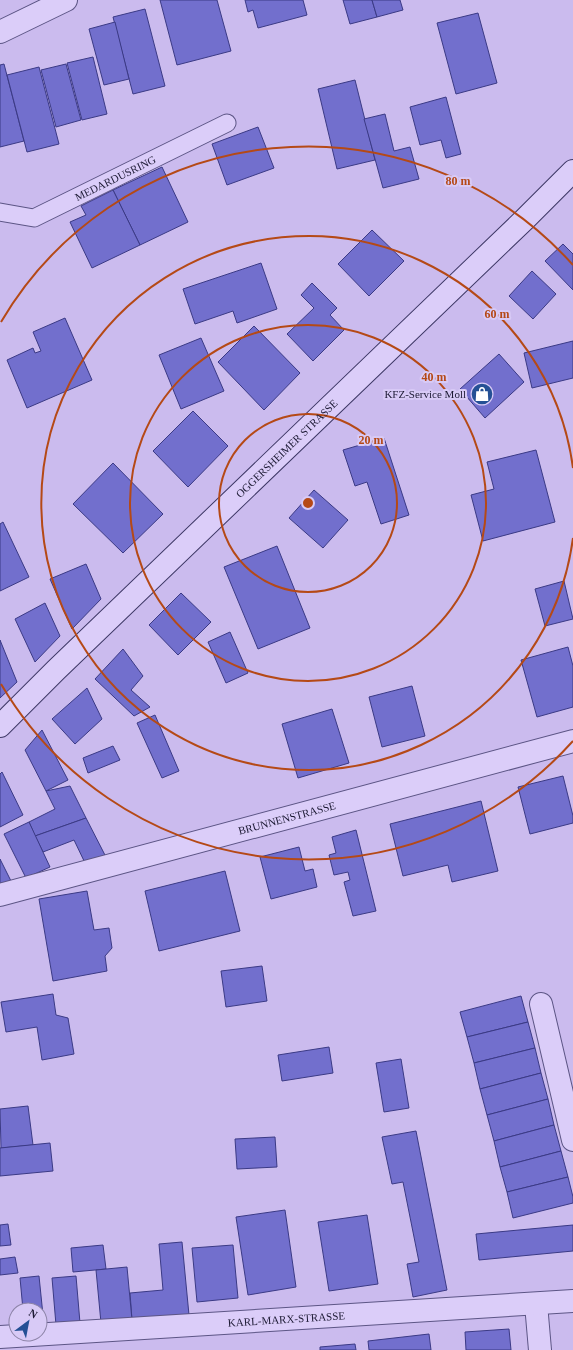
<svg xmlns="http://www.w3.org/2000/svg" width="573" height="1350" font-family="'Times New Roman',serif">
  <rect width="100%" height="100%" fill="#cbbbee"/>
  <g fill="#726fcd" stroke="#3b3a85">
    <polygon points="160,0 217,0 231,51 177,65"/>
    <polygon points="245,0 303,0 307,15 258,28 253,10 248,12"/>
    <polygon points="343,0 372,0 377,17 350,24"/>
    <polygon points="372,0 400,0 403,10 377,17"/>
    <polygon points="145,9 165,86 133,94 113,17"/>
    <polygon points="478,13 497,83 456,94 437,23"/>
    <polygon points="115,22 129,79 104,85 89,29"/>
    <polygon points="93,57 107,114 82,120 67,63"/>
    <polygon points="4,64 24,141 0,147 0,65"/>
    <polygon points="66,64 81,120 56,127 41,70"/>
    <polygon points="39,67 59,144 27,152 7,75"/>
    <polygon points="355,80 375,160 337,169 318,89"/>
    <polygon points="446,97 461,154 446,158 441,140 420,145 410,107"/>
    <polygon points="385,114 394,151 410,147 419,179 383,188 364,119"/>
    <polygon points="258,127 274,168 227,185 212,144"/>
    <polygon points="162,167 188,222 140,245 113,190"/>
    <polygon points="113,190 140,245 92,268 70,222 86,215 81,206"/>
    <polygon points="372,230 404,261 369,296 338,264"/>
    <polygon points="563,244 573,254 573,290 545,261"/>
    <polygon points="261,263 277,309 237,323 233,311 195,324 183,289"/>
    <polygon points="532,271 556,294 533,319 509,296"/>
    <polygon points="312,283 337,308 330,315 344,330 313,361 287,334 314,308 301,295"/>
    <polygon points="65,318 92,380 27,408 7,360 33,348 35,353 41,351 33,332"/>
    <polygon points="254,326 300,373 264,410 218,362"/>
    <polygon points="201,338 224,391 181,409 159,355"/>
    <polygon points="573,341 573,378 532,388 524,353"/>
    <polygon points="499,354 524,382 485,418 460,389"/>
    <polygon points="193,411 228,446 188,487 153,451"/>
    <polygon points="384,438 409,515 381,524 367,482 355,486 343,450"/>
    <polygon points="536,450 555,522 483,541 471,495 494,489 487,462"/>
    <polygon points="113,463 163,514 123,553 73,504"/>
    <polygon points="314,490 348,520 323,548 289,518"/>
    <polygon points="3,522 29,577 0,591 0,524"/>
    <polygon points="277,546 310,628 258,649 224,567"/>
    <polygon points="86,564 101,599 72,629 50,579"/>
    <polygon points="564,581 573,619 545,626 535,589"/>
    <polygon points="181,593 211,622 178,655 149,625"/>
    <polygon points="45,603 60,636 35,662 15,619"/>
    <polygon points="230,632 248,673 226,683 208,642"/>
    <polygon points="0,640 17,682 0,698"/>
    <polygon points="568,647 573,666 573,707 537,717 521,660"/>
    <polygon points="123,649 143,676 131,690 150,707 134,716 95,679"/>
    <polygon points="412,686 425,736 382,747 369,697"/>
    <polygon points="87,688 102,719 75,744 52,719"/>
    <polygon points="332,709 349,763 298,778 282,724"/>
    <polygon points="155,715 179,771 162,778 137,723"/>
    <polygon points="42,730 68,780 46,791 25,750"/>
    <polygon points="113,746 120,760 88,773 83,758"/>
    <polygon points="2,772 23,815 0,827 0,774"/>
    <polygon points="563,776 573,816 573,823 530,834 518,787"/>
    <polygon points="70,786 86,818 35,836 29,822 55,809 46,791"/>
    <polygon points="481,801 498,871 452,882 448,865 403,876 390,824"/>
    <polygon points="86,818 107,859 86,865 74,840 43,852 35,836"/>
    <polygon points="29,822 50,867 26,878 4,834"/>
    <polygon points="356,830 376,911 353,916 344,882 350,880 348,872 334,875 329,855 336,853 332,837"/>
    <polygon points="299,847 305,871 313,869 317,887 271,899 260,857"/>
    <polygon points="0,859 14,887 0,891"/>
    <polygon points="225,871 240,931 159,951 145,891"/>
    <polygon points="87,891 94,930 109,928 112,948 105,956 107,971 53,981 39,899"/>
    <polygon points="262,966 267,1001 226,1007 221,971"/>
    <polygon points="53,994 56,1015 68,1018 74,1054 42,1060 37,1027 6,1032 1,1002"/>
    <polygon points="521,996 528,1022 467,1037 460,1012"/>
    <polygon points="528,1022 535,1048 474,1063 467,1037"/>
    <polygon points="329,1047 333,1073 282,1081 278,1055"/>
    <polygon points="535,1048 541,1073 480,1089 474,1063"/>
    <polygon points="401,1059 409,1108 384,1112 376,1063"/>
    <polygon points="541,1073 548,1099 487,1115 480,1089"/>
    <polygon points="548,1099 554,1125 494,1141 487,1115"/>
    <polygon points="28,1106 33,1145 1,1148 0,1109"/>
    <polygon points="554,1125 561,1151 500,1167 494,1141"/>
    <polygon points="416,1131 447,1290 413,1297 407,1264 419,1262 403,1182 392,1184 382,1137"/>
    <polygon points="275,1137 277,1167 237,1169 235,1139"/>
    <polygon points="50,1143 53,1171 0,1176 0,1148"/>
    <polygon points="561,1151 568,1177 507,1192 500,1167"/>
    <polygon points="568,1177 573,1197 573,1203 513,1218 507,1192"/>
    <polygon points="285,1210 296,1287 248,1295 236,1217"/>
    <polygon points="367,1215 378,1284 329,1291 318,1222"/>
    <polygon points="8,1224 11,1245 0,1246 0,1225"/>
    <polygon points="573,1225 573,1251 479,1260 476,1234"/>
    <polygon points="182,1242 189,1315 132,1320 130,1293 163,1290 159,1244"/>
    <polygon points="103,1245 106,1269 73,1272 71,1248"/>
    <polygon points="233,1245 238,1298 197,1302 192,1248"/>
    <polygon points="15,1257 18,1273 0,1275 0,1259"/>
    <polygon points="127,1267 132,1320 101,1323 96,1270"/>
    <polygon points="39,1276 44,1325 40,1326 40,1310 23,1310 20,1278"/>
    <polygon points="76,1276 80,1323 56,1325 52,1278"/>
    <polygon points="509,1329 511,1350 466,1350 465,1332"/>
    <polygon points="429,1334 431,1350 369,1350 368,1341"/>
    <polygon points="355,1344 356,1350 320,1350 320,1347"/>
  </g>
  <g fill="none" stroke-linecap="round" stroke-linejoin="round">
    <g stroke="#5c5585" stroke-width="19">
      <g id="lane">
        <path id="s1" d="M0,212L34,218L227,123"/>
      </g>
    </g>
    <g stroke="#5c5585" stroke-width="24">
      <g id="street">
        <polyline points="0,32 66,0"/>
        <path id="s2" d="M0,895L573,741"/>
        <polyline points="541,1004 573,1140"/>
        <polyline points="536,1304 540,1350"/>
        <path id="s3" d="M0,1337L573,1301"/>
      </g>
    </g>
    <g stroke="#3e3866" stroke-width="24">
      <g id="secondary">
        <path id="s4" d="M0,726L56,670L525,219L573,171"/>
      </g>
    </g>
    <use href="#lane" stroke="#dbcdf9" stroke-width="17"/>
    <use href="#street" stroke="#dbcdf9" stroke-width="22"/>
    <use href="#secondary" stroke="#dbcdf9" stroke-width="22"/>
  </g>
  <g fill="none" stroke="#b54916" stroke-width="2">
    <circle cx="308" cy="503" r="89"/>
    <circle cx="308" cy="503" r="178"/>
    <path d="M573 538A267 267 0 1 1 573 468"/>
    <path d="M573 741A356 356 0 0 1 1 684M1 322A356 356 0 0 1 573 265"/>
  </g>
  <defs>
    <g id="shop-disc" transform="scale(1.15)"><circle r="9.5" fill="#245095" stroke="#d8caf6"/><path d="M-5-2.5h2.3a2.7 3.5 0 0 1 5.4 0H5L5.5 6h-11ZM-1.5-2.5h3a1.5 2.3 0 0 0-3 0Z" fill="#fff"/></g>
  </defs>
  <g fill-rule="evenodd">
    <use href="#shop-disc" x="482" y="394"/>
  </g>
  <g text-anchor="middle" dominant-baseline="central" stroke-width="4" stroke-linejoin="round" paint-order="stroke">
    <g font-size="11" fill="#1d1a34" stroke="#d8caf6">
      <text stroke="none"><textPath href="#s1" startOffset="125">MEDARDUSRING</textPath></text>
      <text stroke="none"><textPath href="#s4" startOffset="399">OGGERSHEIMER STRASSE</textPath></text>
      <text stroke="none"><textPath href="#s2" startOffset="297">BRUNNENSTRASSE</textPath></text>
      <text stroke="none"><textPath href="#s3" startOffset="287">KARL-MARX-STRASSE</textPath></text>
    </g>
    <g font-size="11" fill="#1d1a34" stroke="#d8caf6" text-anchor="end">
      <text x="466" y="394">KFZ-Service Moll</text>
    </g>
  </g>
  <circle cx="308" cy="503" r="6" fill="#b54916" stroke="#d8caf6" stroke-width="2"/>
  <g font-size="12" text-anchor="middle" font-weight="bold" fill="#b54916" stroke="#d8caf6" stroke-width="4" stroke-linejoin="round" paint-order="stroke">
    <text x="458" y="185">80 m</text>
    <text x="497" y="318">60 m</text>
    <text x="434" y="381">40 m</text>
    <text x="371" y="444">20 m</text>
  </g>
  <g transform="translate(28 1322) rotate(32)"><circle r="19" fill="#d8caf6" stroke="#8d84a8"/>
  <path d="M0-3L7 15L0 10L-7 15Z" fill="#245095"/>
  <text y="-6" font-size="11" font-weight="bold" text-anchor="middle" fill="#1d1a34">N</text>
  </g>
</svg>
